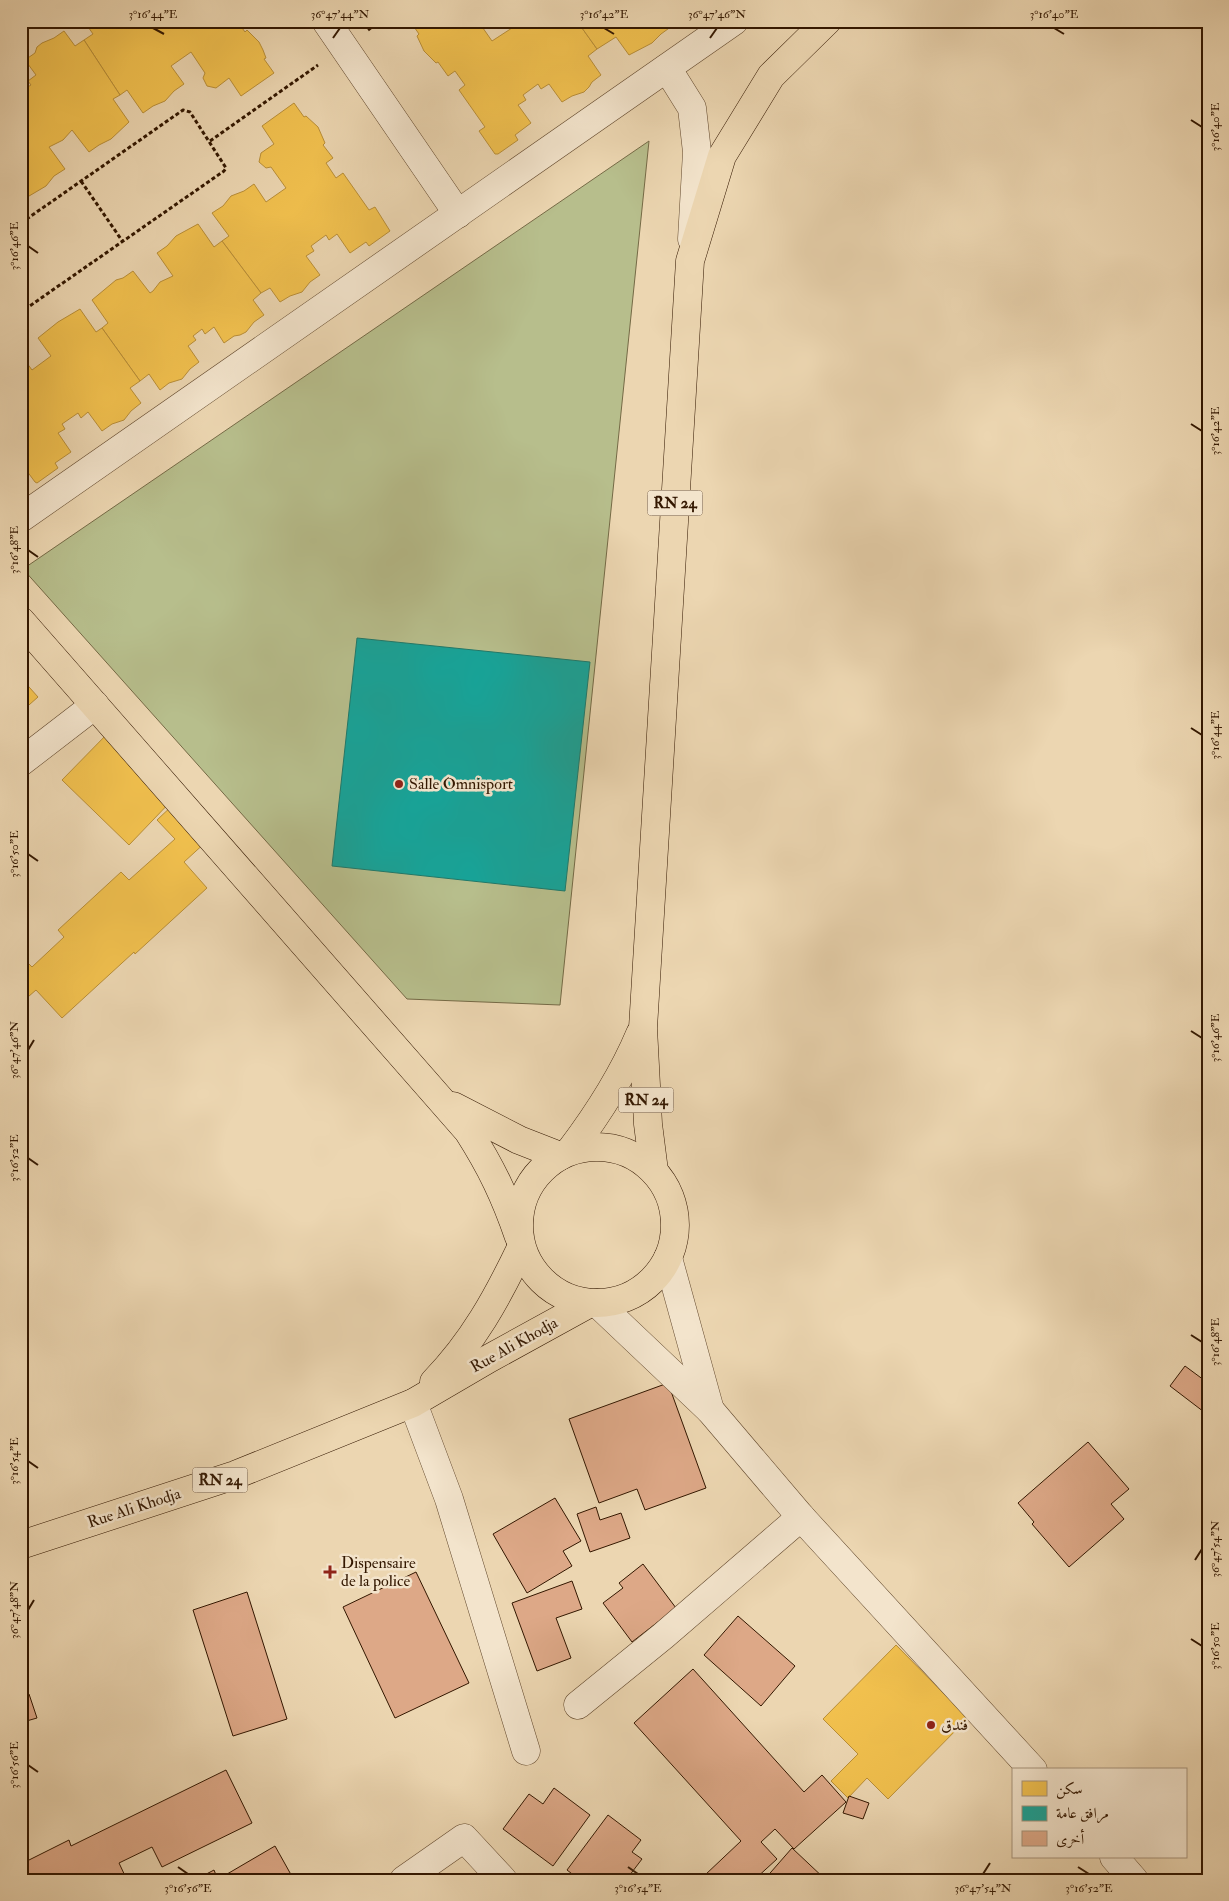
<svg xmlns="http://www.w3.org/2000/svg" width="1229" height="1901" font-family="'IM FELL Double Pica',Amiri,serif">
  <rect width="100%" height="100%" fill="#ecd6b1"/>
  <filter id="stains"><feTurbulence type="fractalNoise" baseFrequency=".004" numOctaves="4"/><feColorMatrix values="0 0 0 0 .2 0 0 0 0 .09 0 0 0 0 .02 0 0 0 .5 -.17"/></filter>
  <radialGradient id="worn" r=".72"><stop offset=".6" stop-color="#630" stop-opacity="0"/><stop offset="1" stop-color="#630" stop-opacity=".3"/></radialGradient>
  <polygon fill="#b7be8c" stroke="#756a46" points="649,141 560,1005 407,999 23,569"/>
  <g fill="#f2c14e" stroke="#b98e37">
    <polygon points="84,21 237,21 245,32 247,30 259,42 263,50 266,58 264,59 274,73 241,96 229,78 216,88 207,86 203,78 205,73 191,52 171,66 184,84 174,91 165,101 153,106 143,113 127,90 120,95 84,40 93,34"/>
    <polygon points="410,21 478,21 492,41 512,28 507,21 577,21 597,49 588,56 601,75 592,82 589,87 584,92 572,96 562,102 549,84 541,89 538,84 523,95 526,100 518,105 531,123 515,135 518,140 498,154 495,154 479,131 485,127 459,90 465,85 455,71 448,76 438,62 436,63 424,51 417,36 419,34"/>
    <polygon points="577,21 668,21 672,26 661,34 652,43 629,55 616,37 597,49"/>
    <polygon points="64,31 75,46 84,40 120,95 113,99 129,122 111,139 99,145 89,152 72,130 63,140 49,147 65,169 54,176 46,186 24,199 21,195 21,91 31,85 28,81 36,75 25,60 35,53 37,47 42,43 54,38"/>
    <polygon points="294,103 304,117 306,116 318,127 325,143 323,145 333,158 326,163 336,178 343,173 369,210 375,207 390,231 369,246 366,242 350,253 337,234 329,240 326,235 311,246 314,251 306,256 320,275 310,282 302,292 290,296 280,302 270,288 261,293 222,241 229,236 212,213 223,206 231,196 244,191 254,184 266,202 286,188 271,167 266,168 259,162 261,153 274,144 262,126"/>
    <polygon points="198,224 214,247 222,241 261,293 253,300 264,315 254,322 246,332 240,335 234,336 224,343 214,327 205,334 202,329 193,336 196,340 188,346 199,362 190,369 182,379 169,383 160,390 149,374 140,381 102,328 108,323 92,300 116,280 123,278 133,271 150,293 153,291 160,282 173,276 157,253 167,246 176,236"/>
    <polygon points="80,309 96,332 102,328 140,381 130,388 141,403 131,411 124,420 112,424 102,431 88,412 81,418 78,413 62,424 65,429 58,433 71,452 55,463 58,468 37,483 35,482 21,463 21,458 24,456 21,452 21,355 32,370 51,356 38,338 58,322"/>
    <polygon points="21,678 38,697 21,712"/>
    <polygon points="109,732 175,797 129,845 62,780"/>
    <polygon points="174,804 207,841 184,862 207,888 135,954 134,952 62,1018 36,990 21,1003 21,956 32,967 64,937 58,930 121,872 129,880 175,839 157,820"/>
    <polygon points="896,1645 968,1718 888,1799 867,1778 848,1798 831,1781 858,1754 823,1719"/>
  </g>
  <polygon fill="#17a398" stroke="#1f796a" points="357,638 590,662 565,891 332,866"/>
  <g fill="#dda887" stroke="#331700">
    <polygon points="1185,1366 1208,1383 1208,1415 1170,1386"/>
    <polygon points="668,1383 706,1488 645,1510 637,1489 599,1503 569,1419"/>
    <polygon points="1088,1442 1129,1489 1111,1504 1124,1519 1069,1567 1032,1524 1034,1522 1018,1503"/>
    <polygon points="555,1498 581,1541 563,1551 572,1566 527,1593 493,1534"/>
    <polygon points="596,1507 600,1520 621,1513 630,1538 590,1552 577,1514"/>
    <polygon points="643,1564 676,1608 632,1642 603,1603 623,1588 619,1583"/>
    <polygon points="416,1572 469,1683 395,1718 343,1607"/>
    <polygon points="572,1581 582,1609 556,1618 571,1658 537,1671 512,1603"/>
    <polygon points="247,1592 287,1719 233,1736 193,1610"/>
    <polygon points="738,1616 795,1666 761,1706 704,1655"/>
    <polygon points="693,1669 804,1792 822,1775 846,1802 794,1849 775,1829 761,1842 777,1859 754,1880 709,1880 705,1875 741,1841 634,1723"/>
    <polygon points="29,1694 37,1718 23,1722 21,1716 21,1697"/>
    <polygon points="226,1770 252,1823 162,1867 152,1847 119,1863 127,1880 21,1880 21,1864 69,1840 71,1846"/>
    <polygon points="554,1788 590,1815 553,1866 503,1829 529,1794 543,1804"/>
    <polygon points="849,1796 869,1803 863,1819 843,1813"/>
    <polygon points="608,1815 641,1840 632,1852 642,1859 626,1880 580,1880 567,1870"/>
    <polygon points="275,1846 294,1880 223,1880 222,1877"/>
    <polygon points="792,1848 826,1880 764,1880"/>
    <polygon points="214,1870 218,1880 195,1880"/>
  </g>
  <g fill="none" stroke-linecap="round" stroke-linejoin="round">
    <g stroke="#61472c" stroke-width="29">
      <g id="minor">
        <polyline points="326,21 458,214"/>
        <polyline points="667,68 692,108 697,152 692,239"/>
        <polyline points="21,518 734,21"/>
        <polyline points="21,762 95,705"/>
        <polyline points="668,1258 710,1410"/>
        <polyline points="597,1303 710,1410 801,1517 1033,1770"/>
        <polyline points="413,1403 449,1499 526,1751"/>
        <polyline points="578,1705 663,1636 801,1517"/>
        <polyline points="1114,1857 1134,1880"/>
        <polyline points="404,1880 464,1838 503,1880"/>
      </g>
    </g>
    <g stroke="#331700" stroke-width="29">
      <g id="major">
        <path d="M21,621L468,1131C491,1167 505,1196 519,1237"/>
        <polyline points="453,1106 519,1140 560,1156"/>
        <circle cx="597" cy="1225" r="78"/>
        <path d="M570,1151C598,1114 622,1077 640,1034"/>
        <polyline points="654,1171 648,1124 643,1028 690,261 722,156 771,76 827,21"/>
        <path d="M434,1382C473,1342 497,1298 521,1248"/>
        <polyline points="21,1545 235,1475 413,1403 490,1358 590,1303"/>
      </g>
    </g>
    <g stroke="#331700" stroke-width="3" stroke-dasharray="4 2.5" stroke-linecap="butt">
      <polyline points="368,30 380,21"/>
      <polyline points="210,141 318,65"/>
      <polyline points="81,181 123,242"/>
      <polyline points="21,223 183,110 190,112 226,168 224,171 21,312"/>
    </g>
    <use href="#minor" stroke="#f3e4cc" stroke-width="28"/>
    <use href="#major" stroke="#ecd6b1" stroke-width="28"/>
  </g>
  <path fill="none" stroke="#331700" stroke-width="2" d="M153,28L164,34M604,28L614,34M1054,28L1064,34M333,38L340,28M710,38L717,28M1191,120L1202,127M28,246L38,253M1191,424L1202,431M28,550L38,557M1191,728L1202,735M28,854L38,861M1191,1031L1202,1038M28,1050L34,1040M28,1158L38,1165M1191,1335L1202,1342M28,1461L38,1468M1195,1560L1202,1549M28,1610L34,1600M1191,1639L1202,1646M28,1765L38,1772M178,1867L188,1874M628,1867L638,1874M1078,1867L1089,1874M983,1874L990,1863"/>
  <g fill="#8f2418" stroke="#f3e4cc" stroke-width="2">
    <circle cx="399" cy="784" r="5"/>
    <path d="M327.5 1564.5h5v5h5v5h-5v5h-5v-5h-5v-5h5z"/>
    <circle cx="931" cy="1725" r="5"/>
  </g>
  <g text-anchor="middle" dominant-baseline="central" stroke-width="5" stroke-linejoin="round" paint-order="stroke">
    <g fill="#f3e4cc" stroke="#6d543d" stroke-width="1">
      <rect x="647.5" y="490.5" width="55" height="25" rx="4"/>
      <rect x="618.5" y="1087.5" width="55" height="25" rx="4"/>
      <rect x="192.5" y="1467.5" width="55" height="25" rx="4"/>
    </g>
    <g font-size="15" font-weight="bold" fill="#331700">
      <text x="675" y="503">RN 24</text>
      <text x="646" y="1100">RN 24</text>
      <text x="220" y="1480">RN 24</text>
    </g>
    <g font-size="16" fill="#331700" stroke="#f3e4cc" text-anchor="start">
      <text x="409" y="784">Salle Omnisport</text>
      <text x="341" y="1563">Dispensaire<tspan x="341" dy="18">de la police</tspan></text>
      <text x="941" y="1725">فندق</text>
    </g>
    <g font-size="16" fill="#331700" stroke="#f3e4cc">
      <text transform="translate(514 1345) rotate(-29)">Rue Ali Khodja</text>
      <text transform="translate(134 1508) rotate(-18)">Rue Ali Khodja</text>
    </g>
  </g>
  <rect width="1229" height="1901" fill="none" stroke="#ecd6b1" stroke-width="55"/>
  <rect x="1012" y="1768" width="175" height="90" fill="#f3e4cc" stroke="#a6927a"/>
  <rect x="1022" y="1781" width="25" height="15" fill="#f2c14e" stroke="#a6927a"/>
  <text x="1056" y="1794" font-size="15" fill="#331700">سكن</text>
  <rect x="1022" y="1806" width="25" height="15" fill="#17a398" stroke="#a6927a"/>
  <text x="1056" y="1818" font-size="15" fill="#331700">مرافق عامة</text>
  <rect x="1022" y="1831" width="25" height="15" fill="#dda887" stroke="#a6927a"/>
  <text x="1056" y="1844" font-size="15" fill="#331700">أخرى</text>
  <rect x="28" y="28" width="1174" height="1846" fill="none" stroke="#331700" stroke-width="2"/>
  <g font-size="12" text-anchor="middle" fill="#331700">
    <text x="153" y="18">3°16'44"E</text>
    <text x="340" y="18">36°47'44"N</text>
    <text x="604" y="18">3°16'42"E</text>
    <text x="717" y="18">36°47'46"N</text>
    <text x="1054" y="18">3°16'40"E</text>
    <text transform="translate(1215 127) rotate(-90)" y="4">3°16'40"E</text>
    <text transform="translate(14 246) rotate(-90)" y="4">3°16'46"E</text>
    <text transform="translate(1215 431) rotate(-90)" y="4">3°16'42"E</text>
    <text transform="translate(14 550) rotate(-90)" y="4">3°16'48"E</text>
    <text transform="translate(1215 735) rotate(-90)" y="4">3°16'44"E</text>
    <text transform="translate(14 854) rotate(-90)" y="4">3°16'50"E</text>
    <text transform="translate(1215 1038) rotate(-90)" y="4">3°16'46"E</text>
    <text transform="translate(14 1050) rotate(-90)" y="4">36°47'46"N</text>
    <text transform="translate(14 1158) rotate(-90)" y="4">3°16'52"E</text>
    <text transform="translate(1215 1342) rotate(-90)" y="4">3°16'48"E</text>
    <text transform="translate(14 1461) rotate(-90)" y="4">3°16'54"E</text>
    <text transform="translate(1215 1549) rotate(-90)" y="4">36°47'54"N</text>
    <text transform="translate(14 1610) rotate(-90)" y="4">36°47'48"N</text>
    <text transform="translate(1215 1646) rotate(-90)" y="4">3°16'50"E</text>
    <text transform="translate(14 1765) rotate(-90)" y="4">3°16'56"E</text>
    <text x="188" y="1892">3°16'56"E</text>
    <text x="638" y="1892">3°16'54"E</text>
    <text x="983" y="1892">36°47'54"N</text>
    <text x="1089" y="1892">3°16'52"E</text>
  </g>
  <rect width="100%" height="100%" filter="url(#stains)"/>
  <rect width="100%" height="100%" fill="url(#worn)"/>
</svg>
